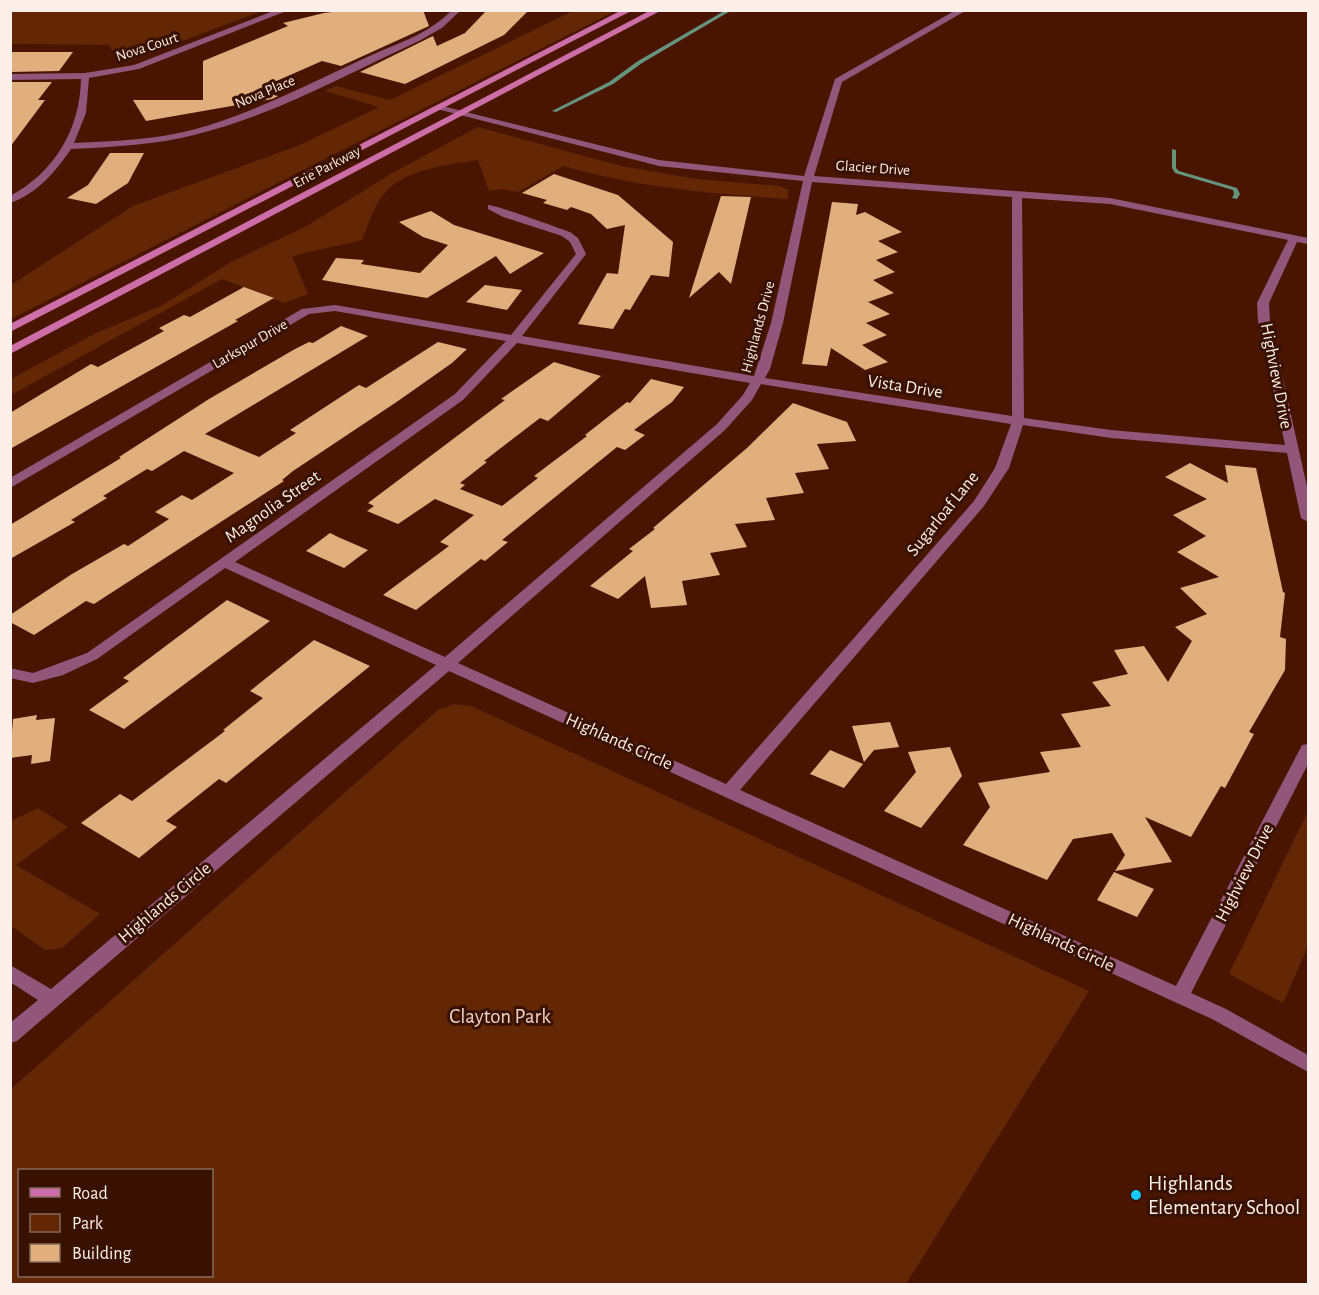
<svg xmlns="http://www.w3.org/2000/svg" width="1319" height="1295" font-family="'Alegreya Sans',sans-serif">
  <rect width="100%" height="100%" fill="#491500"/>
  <g fill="#642706" fill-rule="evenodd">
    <polygon points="11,10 261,10 261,11 130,61 119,61 109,45 11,44"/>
    <polygon points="573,11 615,11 11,319 11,285 133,206 300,145 379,107 325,91 336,86 390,100"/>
    <path d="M478,127L621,166L697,179L780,186L788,190V199C711,194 637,187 563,166L518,192L501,189L489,191L478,160C447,165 402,169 382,196C373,208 368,226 362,240L292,256L308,294L284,303L222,279L11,395V379L96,333L161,306L231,262L305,227L394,172Z"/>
    <path d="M454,704L471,706L1089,991L906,1284H11V1089L438,710ZM212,1170V1276H20V1170Z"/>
    <polygon points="38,808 68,827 16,865 100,914 62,948 45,950 11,926 11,821"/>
    <polygon points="1308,811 1308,946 1283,1003 1229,974"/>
  </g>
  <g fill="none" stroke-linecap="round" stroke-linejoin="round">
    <g fill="#66957f" fill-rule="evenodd">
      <polygon points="726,10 732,10 642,63 613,84 556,112 552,111 609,82 638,61"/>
      <polygon points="1172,149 1176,150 1176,168 1179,171 1237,188 1240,194 1237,199 1232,198 1234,194 1233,190 1175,173 1172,168"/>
    </g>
  </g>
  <g fill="#e1ae7e">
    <polygon points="348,10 423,10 429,26 341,66 322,61 256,90 278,96 272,99 146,121 133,100 203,100 203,61 288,26 283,23 324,13"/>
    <polygon points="487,10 529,10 504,35 405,84 360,72 433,36 437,46 465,33"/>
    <polygon points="10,52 73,52 59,71 10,72"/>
    <polygon points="10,82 52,82 38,100 45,100 10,147"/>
    <polygon points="110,153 144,153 128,183 96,204 67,198 88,185"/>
    <polygon points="554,174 618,195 673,242 669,277 651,275 630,310 625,309 613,329 578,324 607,273 618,274 625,225 607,229 591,214 571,207 567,210 543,203 547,200 522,193"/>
    <polygon points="721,196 751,197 731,284 719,272 689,298"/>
    <polygon points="832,202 858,204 856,215 865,212 902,232 878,241 898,252 876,260 895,272 873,280 894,293 868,302 890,314 866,323 887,335 862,345 888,362 865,370 831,348 827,366 802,364"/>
    <polygon points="431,211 454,225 544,253 510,274 496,256 427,298 322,280 336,258 364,260 361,264 420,273 448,245 423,237 399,222"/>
    <polygon points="485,285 522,290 507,310 466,302"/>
    <polygon points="244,287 274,298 235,320 238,321 10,449 10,413 91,364 98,367 164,331 159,328 184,315 190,317"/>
    <polygon points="341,326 368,336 205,434 259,457 296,433 290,430 342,396 359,385 366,388 438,342 467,349 452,363 398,401 293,471 282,480 284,481 94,604 86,601 34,635 10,622 10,615 72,574 124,544 128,546 169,519 155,512 182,495 192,500 234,473 184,451 152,471 147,469 103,496 107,498 71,520 75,522 10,559 10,525 121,458 119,457 209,399 295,349 309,342 313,343"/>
    <polygon points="554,362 601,376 548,421 540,418 484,461 487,462 460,483 465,485 460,489 502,506 538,478 534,476 587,436 585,435 627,402 630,403 651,379 684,387 672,402 634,430 645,435 625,450 617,447 502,540 508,542 485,561 481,559 416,610 383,595 449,546 440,542 474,515 435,499 398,524 367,511 374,506 368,503 505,400 501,399"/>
    <polygon points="793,403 847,422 856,441 817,444 829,469 795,473 804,493 766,498 775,520 735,524 747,547 710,553 720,575 682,581 687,605 651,608 645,576 618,599 590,586 633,551 629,549 655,529 653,528 747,448"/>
    <polygon points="1190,463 1228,483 1225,465 1256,468 1283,592 1285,593 1280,637 1286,639 1285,670 1249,732 1254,734 1225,788 1221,786 1191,837 1145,817 1172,862 1115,871 1125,855 1112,833 1073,839 1047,880 963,845 990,807 978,783 1050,772 1040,752 1081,747 1061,714 1111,706 1092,682 1128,674 1114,650 1144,646 1168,682 1192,641 1175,627 1207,614 1180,588 1219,577 1177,552 1206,536 1173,515 1207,499 1165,477"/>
    <polygon points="330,533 338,537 368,550 344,568 306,551"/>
    <polygon points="227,600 270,621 124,729 89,710 129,681 123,678"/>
    <polygon points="314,640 370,666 226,783 219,779 166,821 177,827 139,858 81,823 120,794 132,801 225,731 223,730 263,698 250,691"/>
    <polygon points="37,715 36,720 55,718 50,761 31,764 32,755 10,758 13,719"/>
    <polygon points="890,722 899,747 874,750 864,762 852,726"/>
    <polygon points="950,747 962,776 921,828 884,811 916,772 908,752"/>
    <polygon points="830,750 863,764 844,788 810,774"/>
    <polygon points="1114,872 1154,889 1137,917 1097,900"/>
  </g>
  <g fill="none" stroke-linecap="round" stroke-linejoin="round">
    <g fill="#92567a" fill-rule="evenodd">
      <path d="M276,10H289L139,69L89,78L86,113L74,143C113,141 154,140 192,130C252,114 308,84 365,58C395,44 428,35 452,10H461L442,28L419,41C347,74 273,116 194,135C154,145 112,147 71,149C56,171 37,194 10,203V196C55,172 80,129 81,79L10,80V74L85,73L134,65Z"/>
      <path d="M956,10H967L842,82L814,176L1110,198L1308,238V244L1297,242L1269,303L1270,321L1308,491V522L1301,518L1287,453L1111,438L1023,425L1009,468L984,506L740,790L1176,986L1300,749L1302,745L1308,744V764L1191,993L1226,1009L1308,1055V1072L1212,1019L449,671L17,1041L10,1043V1023L38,1000L10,982V965L51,989L436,665L225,568L97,659L63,675L33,683L10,678V668L33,673L87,653L455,394L506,341L335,311L309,314L10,488V478L302,309L335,305L511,335L576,254L570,242L562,236L503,217L488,209V205C494,204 558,228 570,232L578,238L586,254L522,336L754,376L771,323L803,181L659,166L433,108L438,105L659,160L804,176L835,79ZM812,182L1012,197V416L765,378L770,369L783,323ZM1022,198L1110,204L1288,240L1257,303L1258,321L1285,445L1111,430L1024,418ZM517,343L750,383L743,395L717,424L445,657L235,562L463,400ZM761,384L1011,424L995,468L974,501L726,784L458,663L725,430L752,400Z"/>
    </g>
    <g fill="#cd6ea8" fill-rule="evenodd">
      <polygon points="622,10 633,10 10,332 10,324"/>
      <polygon points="651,10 662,10 10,354 10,346"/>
    </g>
  </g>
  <circle fill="#15cafb" stroke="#381100" stroke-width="2" cx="1136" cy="1195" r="6"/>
  <g text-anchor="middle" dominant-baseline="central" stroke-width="6" stroke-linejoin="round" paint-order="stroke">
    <g font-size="15" fill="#fceee8" stroke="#381100">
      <text transform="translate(147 47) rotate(-18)">Nova Court</text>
      <text transform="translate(265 92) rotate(-23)">Nova Place</text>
      <text transform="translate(327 167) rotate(-28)">Erie Parkway</text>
      <text transform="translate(873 168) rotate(4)">Glacier Drive</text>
      <text transform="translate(758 327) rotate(-75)">Highlands Drive</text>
      <text transform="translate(250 344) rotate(-30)">Larkspur Drive</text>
    </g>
    <g font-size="18" fill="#fceee8" stroke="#381100">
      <text transform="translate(1276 376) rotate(79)">Highview Drive</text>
      <text transform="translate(905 387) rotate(9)">Vista Drive</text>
      <text transform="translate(273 507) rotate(-35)">Magnolia Street</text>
      <text transform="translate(943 514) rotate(-51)">Sugarloaf Lane</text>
      <text transform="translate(619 742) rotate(24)">Highlands Circle</text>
      <text transform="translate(1245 873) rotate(-63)">Highview Drive</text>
      <text transform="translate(165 903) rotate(-40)">Highlands Circle</text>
      <text transform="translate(1061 943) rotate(25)">Highlands Circle</text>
    </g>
    <g font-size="21" fill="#edd1c6" stroke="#381100">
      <text x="500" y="1016">Clayton Park</text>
    </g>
    <g font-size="21" fill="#fceee8" stroke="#381100" text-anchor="start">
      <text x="1148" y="1183">Highlands<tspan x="1148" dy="24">Elementary School</tspan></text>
    </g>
  </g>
  <rect width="1319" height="1295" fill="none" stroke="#fceee8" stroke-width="24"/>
  <rect x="18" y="1169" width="195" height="108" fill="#381100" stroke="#86695d" stroke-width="1.5"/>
  <rect x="30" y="1188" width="30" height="9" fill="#cd6ea8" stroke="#86695d" stroke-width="1.5"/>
  <text x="72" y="1199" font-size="18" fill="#fceee8">Road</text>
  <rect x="30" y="1214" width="30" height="18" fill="#642706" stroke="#86695d" stroke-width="1.5"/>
  <text x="72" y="1229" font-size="18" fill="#fceee8">Park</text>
  <rect x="30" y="1244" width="30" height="18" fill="#e1ae7e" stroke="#86695d" stroke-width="1.5"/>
  <text x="72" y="1259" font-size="18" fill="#fceee8">Building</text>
</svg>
